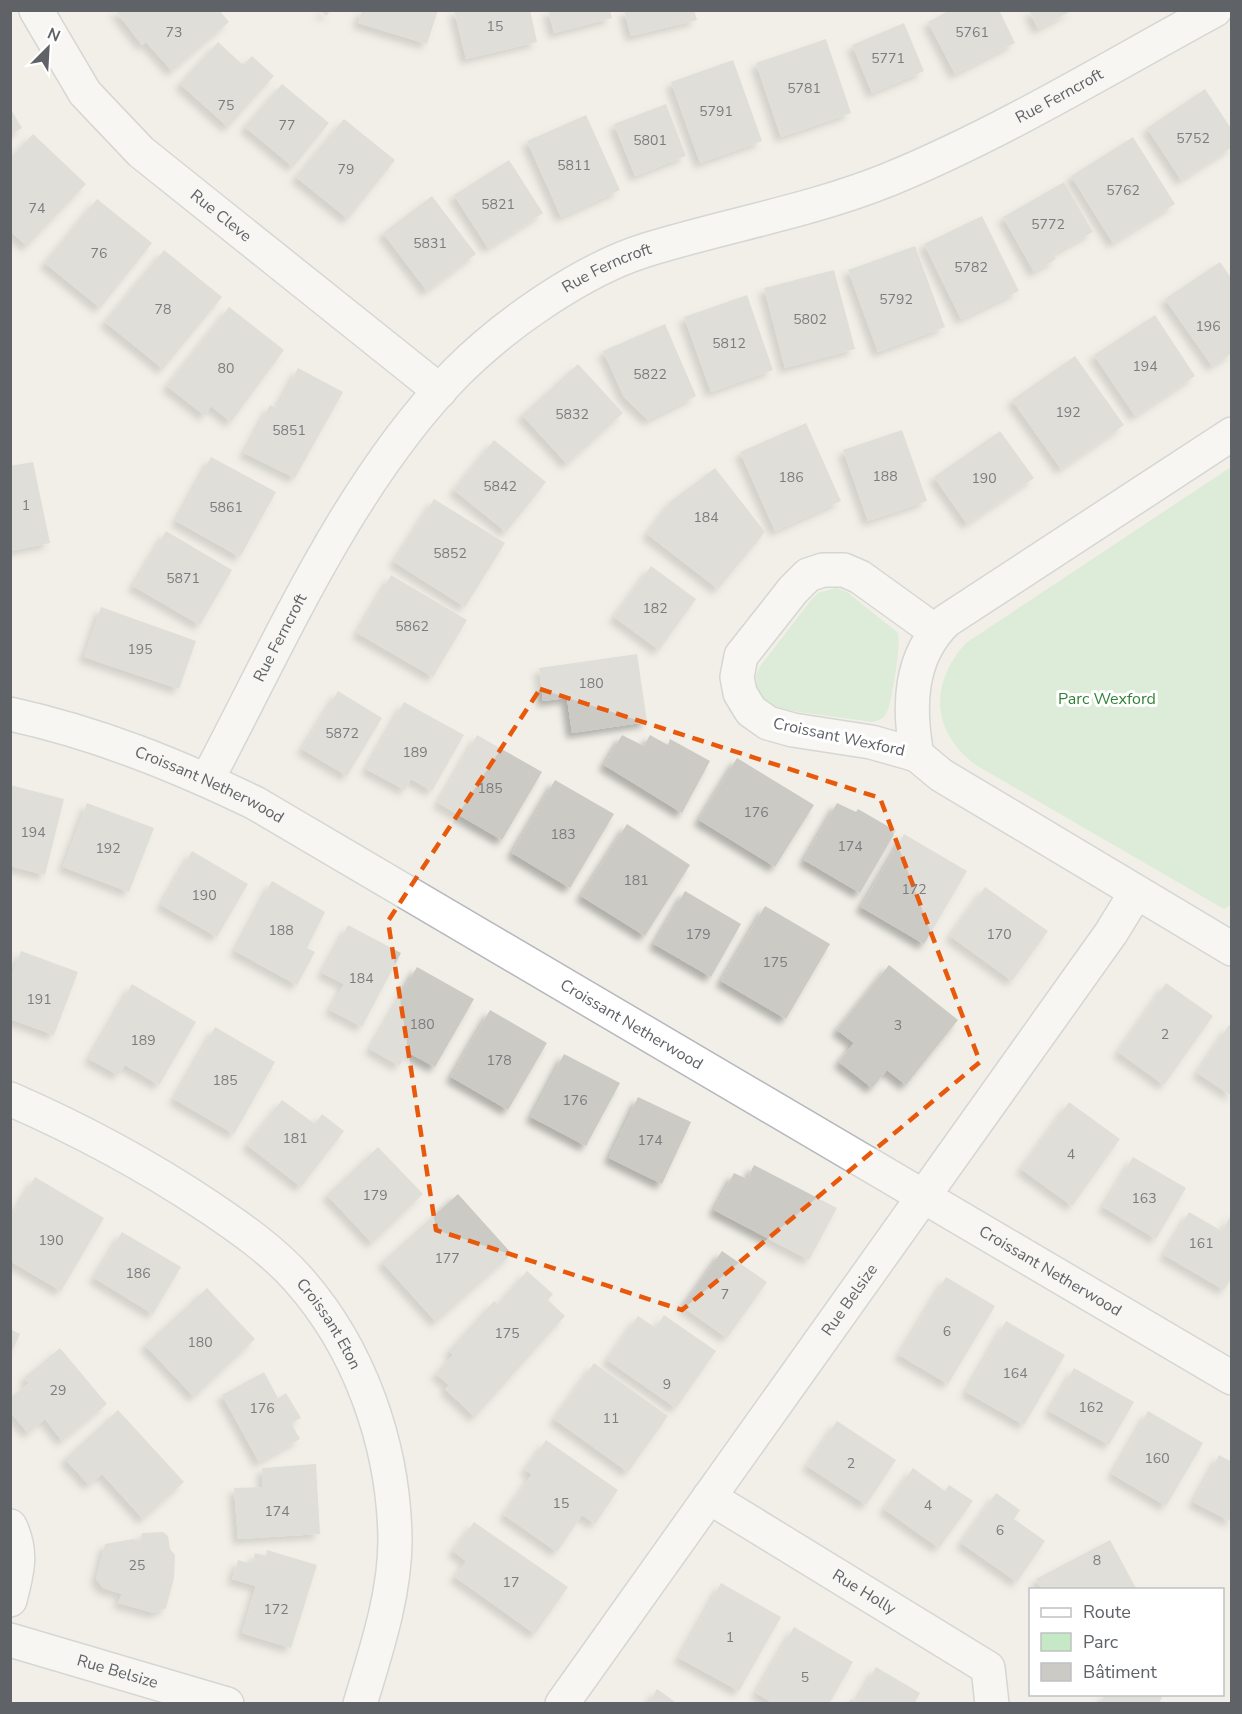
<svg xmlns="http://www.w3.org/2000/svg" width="1242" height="1714" font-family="'Nunito Sans',sans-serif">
  <defs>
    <filter id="shadow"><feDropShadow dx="-5.5" dy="5.5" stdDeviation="3" flood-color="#0004"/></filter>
  </defs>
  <rect width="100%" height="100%" fill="#f1efe8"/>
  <g fill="#c5e8c5">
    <path d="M1231,467L1232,904L1224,909L976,765C931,732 929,683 966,643Z"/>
    <path d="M836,588L847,592L898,633C901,643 892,702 887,712C885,718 879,720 873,722L784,710L770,706L757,693L756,674L761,665L812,599L818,593Z"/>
  </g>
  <g fill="#cccac5" filter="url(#shadow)">
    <polygon points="115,10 219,10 229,22 172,71 146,42 142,45"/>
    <polygon points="320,10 331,10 326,16"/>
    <polygon points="362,10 438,10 427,44 358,23"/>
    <polygon points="454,10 530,10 537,42 466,59"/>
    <polygon points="548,10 610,10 612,18 554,33"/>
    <polygon points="624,10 694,10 697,20 631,36"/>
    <polygon points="950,10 999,10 1015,43 955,74 928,22"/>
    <polygon points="1029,10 1073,10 1038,29"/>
    <polygon points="904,23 924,71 872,93 852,45"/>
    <polygon points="826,39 851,113 781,137 756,63"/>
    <polygon points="218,42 243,65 252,56 274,76 228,127 180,84"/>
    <polygon points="733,60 762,141 700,163 671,82"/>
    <polygon points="282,84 329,123 293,167 245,127"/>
    <polygon points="1205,89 1232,130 1232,147 1181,180 1147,128"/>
    <polygon points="666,104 686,156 635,176 614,124"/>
    <polygon points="10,108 22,128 10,135"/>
    <polygon points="586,115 620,190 561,217 527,141"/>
    <polygon points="344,119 395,160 348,219 296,177"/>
    <polygon points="33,134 86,184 27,246 10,231 10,158"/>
    <polygon points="1133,137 1175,204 1113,243 1071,176"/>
    <polygon points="509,160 543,213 488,248 454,195"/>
    <polygon points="1064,182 1093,232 1053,254 1056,259 1034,272 1003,217"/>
    <polygon points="432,196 476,254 427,291 383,233"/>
    <polygon points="97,199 152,243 100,308 45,263"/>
    <polygon points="982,216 1019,291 961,319 924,244"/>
    <polygon points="915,246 945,327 878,352 848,270"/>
    <polygon points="164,250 222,297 163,369 105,322"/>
    <polygon points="1220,262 1232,279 1232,353 1212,366 1165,299"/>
    <polygon points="834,270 855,349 785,368 764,288"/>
    <polygon points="747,295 773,370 711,392 684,317"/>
    <polygon points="229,307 284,350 231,422 211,406 205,416 167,386"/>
    <polygon points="1155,315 1195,376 1135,416 1094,355"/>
    <polygon points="665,324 696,396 648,420 624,397 603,351"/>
    <polygon points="1075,356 1124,425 1061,469 1012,400"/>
    <polygon points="578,364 623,413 567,464 522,415"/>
    <polygon points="298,368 343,392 295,478 244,453 270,405 277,408"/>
    <polygon points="806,423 841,501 775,531 740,452"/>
    <polygon points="902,430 927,501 868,521 843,450"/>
    <polygon points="1000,431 1034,478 967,524 934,477"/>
    <polygon points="494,440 546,482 506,532 454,490"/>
    <polygon points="211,457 276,492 240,557 176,521"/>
    <polygon points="33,462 50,543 10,551 10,466"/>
    <polygon points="715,468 765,532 718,589 647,534 670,502"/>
    <polygon points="434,499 505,543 465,607 394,562"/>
    <polygon points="166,531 232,570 200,625 133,586"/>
    <polygon points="651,566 696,599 659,650 614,617"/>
    <polygon points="391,575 467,620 433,677 357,633"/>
    <polygon points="101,607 196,641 179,689 84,657"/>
    <polygon points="637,654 647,722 572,733 567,698 543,701 539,668"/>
    <polygon points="338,691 382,718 347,776 302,749"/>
    <polygon points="404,702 464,735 432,791 411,779 405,790 366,769"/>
    <polygon points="477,735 542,772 502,840 438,803"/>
    <polygon points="622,735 644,746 650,735 668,745 670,739 710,761 682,813 604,765"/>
    <polygon points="737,758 814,805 775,867 699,820"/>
    <polygon points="555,780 614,814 570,888 512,853"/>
    <polygon points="10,785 64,799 45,875 10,866"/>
    <polygon points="87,803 154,828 129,892 63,867"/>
    <polygon points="837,803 856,812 858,809 896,831 860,893 804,860"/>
    <polygon points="627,824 690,865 645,936 581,896"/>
    <polygon points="904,834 967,871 924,944 861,907"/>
    <polygon points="192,851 248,884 217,937 161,905"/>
    <polygon points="272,881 325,912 307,948 315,952 297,985 235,951"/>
    <polygon points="985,887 1048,931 1012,981 950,936"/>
    <polygon points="685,891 741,924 711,977 654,944"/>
    <polygon points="765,906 830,944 786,1019 721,981"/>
    <polygon points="348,925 401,953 362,1027 330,1010 344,984 322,973"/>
    <polygon points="21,951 78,972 54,1035 10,1019 10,980"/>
    <polygon points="889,965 958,1020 906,1085 887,1070 872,1088 839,1062 854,1043 837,1030"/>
    <polygon points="417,967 474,999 435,1067 407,1052 399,1066 370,1049"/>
    <polygon points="1166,983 1213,1016 1164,1085 1118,1052"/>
    <polygon points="132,984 196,1022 159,1085 125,1065 118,1075 89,1059"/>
    <polygon points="490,1010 547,1043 508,1110 451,1077"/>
    <polygon points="1229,1025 1232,1027 1232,1096 1197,1073"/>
    <polygon points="215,1027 275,1062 234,1134 174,1099"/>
    <polygon points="564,1054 620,1083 586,1146 531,1117"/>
    <polygon points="638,1097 691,1122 662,1184 609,1158"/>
    <polygon points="282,1100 315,1124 322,1114 344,1131 301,1187 247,1145"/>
    <polygon points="1069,1102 1120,1139 1072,1206 1021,1169"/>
    <polygon points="378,1147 423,1194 372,1243 327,1195"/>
    <polygon points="1133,1157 1186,1188 1156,1239 1103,1207"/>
    <polygon points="754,1165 837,1208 809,1260 714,1210 734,1173 747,1179"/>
    <polygon points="35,1177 104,1218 61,1291 10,1261 10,1219"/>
    <polygon points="458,1194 512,1254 436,1322 382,1262"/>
    <polygon points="1189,1212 1222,1231 1232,1213 1232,1277 1224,1290 1164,1255"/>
    <polygon points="122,1232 181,1267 153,1314 94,1278"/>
    <polygon points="722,1251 767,1282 727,1338 683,1307"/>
    <polygon points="527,1271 553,1294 548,1300 565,1316 475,1417 445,1389 449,1385 436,1374 453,1355 449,1351 494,1301 498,1304"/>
    <polygon points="946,1277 995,1306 948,1384 899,1355"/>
    <polygon points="207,1288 255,1339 194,1397 145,1345"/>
    <polygon points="664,1315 716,1351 676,1408 607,1360 638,1316 656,1328"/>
    <polygon points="1006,1321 1065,1355 1024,1425 966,1392"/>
    <polygon points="10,1329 20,1334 10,1355"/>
    <polygon points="60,1348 107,1404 62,1441 45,1419 28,1433 10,1412 10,1398 29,1383 24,1378"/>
    <polygon points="594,1363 668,1416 628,1472 554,1419"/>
    <polygon points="1074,1368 1134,1402 1109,1445 1049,1411"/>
    <polygon points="264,1372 278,1398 286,1393 301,1418 291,1423 300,1439 259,1462 222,1395"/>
    <polygon points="118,1410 184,1482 143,1519 102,1474 89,1485 65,1459"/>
    <polygon points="1148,1411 1203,1443 1166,1506 1112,1474"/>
    <polygon points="837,1421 896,1460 866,1505 807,1466"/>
    <polygon points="546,1440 618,1490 595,1524 582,1515 557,1552 504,1515 532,1474 525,1470"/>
    <polygon points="1219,1455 1232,1462 1232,1522 1193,1502"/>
    <polygon points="316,1464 320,1534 238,1539 234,1488 263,1487 262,1468"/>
    <polygon points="913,1468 945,1491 949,1485 973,1501 939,1548 884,1509"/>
    <polygon points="996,1493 1020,1510 1014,1519 1045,1541 1017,1582 961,1543"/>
    <polygon points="474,1522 568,1587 535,1634 455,1577 466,1561 453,1551"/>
    <polygon points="163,1532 168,1536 170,1549 175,1555 174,1578 166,1608 154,1613 118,1603 122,1594 103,1588 96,1579 105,1544 133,1539 140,1541 142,1533"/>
    <polygon points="1110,1540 1137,1590 1042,1590 1036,1579"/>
    <polygon points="267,1550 317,1565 291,1648 242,1633 256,1586 232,1579 238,1560 252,1564 255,1553 266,1556"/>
    <polygon points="721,1583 781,1617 739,1691 679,1658"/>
    <polygon points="794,1627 853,1662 829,1704 774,1704 756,1693"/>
    <polygon points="876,1667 920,1693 914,1704 848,1704 851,1699 856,1702"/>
    <polygon points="657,1689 678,1704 648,1704"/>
    <polygon points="1105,1694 1163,1694 1159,1704 1100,1704"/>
  </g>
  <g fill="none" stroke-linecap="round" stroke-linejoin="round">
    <g stroke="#b5b8bc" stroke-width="36">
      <g id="street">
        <path id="s1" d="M36,10L85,93L141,152L440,391"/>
        <path d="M1232,434L946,621C909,657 908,707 917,755L941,775L1232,949"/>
        <path id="s2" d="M10,714C97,733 176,765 255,803L1232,1378"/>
        <polyline points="917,755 871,742 793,730 768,723 751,711 740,693 737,677 741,656 793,590 808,575 823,570 844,570 860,577 935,631"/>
        <path id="s3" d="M207,780C279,644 348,483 457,372C505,324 582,270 646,250C727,225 811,211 890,179C1002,133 1108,68 1215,10"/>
        <path id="s4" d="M10,1099C79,1129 146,1165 209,1207C240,1228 272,1250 297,1278C360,1348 394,1446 395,1540C395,1595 376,1651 360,1704"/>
        <path id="s5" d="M709,1497L988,1668L992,1704"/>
        <path d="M10,1526C23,1552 17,1573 10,1600"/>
        <path id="s6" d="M10,1640L227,1704"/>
        <path id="s7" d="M562,1704L1111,933L1135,894"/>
      </g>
    </g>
    <use href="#street" stroke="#fff" stroke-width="33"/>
  </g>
  <path d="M0 0H1242V1714H0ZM540,689L880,798L980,1062L682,1310L436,1230L388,921Z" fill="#f1efe8" fill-opacity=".55" fill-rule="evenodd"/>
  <path fill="none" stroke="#e8590c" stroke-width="4.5" stroke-dasharray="12 8" stroke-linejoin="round" d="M540,689L880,798L980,1062L682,1310L436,1230L388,921Z"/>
  <g text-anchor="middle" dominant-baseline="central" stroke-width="6" stroke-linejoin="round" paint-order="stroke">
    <g font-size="14" fill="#7a7d7f">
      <text x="495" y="26">15</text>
      <text x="174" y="32">73</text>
      <text x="972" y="32">5761</text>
      <text x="888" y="58">5771</text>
      <text x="804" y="88">5781</text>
      <text x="226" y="105">75</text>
      <text x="716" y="111">5791</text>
      <text x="287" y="125">77</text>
      <text x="1193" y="138">5752</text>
      <text x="650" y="140">5801</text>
      <text x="574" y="165">5811</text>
      <text x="346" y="169">79</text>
      <text x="1123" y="190">5762</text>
      <text x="498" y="204">5821</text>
      <text x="37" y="208">74</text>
      <text x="1048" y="224">5772</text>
      <text x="430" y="243">5831</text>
      <text x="99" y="253">76</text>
      <text x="971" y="267">5782</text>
      <text x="896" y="299">5792</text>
      <text x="163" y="309">78</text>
      <text x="810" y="319">5802</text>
      <text x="1208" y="326">196</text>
      <text x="729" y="343">5812</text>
      <text x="1145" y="366">194</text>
      <text x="226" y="368">80</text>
      <text x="650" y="374">5822</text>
      <text x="1068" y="412">192</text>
      <text x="572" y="414">5832</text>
      <text x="289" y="430">5851</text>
      <text x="885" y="476">188</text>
      <text x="791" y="477">186</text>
      <text x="984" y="478">190</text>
      <text x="500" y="486">5842</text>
      <text x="26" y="505">1</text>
      <text x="226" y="507">5861</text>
      <text x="706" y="517">184</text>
      <text x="450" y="553">5852</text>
      <text x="183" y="578">5871</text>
      <text x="655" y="608">182</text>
      <text x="412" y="626">5862</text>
      <text x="140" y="649">195</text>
      <text x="591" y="683">180</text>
      <text x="342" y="733">5872</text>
      <text x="415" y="752">189</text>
      <text x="490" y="788">185</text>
      <text x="756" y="812">176</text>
      <text x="33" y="832">194</text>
      <text x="563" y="834">183</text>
      <text x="850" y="846">174</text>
      <text x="108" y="848">192</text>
      <text x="636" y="880">181</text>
      <text x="914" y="889">172</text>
      <text x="204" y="895">190</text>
      <text x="281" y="930">188</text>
      <text x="698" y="934">179</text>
      <text x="999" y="934">170</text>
      <text x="775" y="962">175</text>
      <text x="361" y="978">184</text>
      <text x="39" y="999">191</text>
      <text x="422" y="1024">180</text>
      <text x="898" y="1025">3</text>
      <text x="1165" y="1034">2</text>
      <text x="143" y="1040">189</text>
      <text x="499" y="1060">178</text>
      <text x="225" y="1080">185</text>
      <text x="575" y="1100">176</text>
      <text x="295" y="1138">181</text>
      <text x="650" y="1140">174</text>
      <text x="1071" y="1154">4</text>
      <text x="375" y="1195">179</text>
      <text x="1144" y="1198">163</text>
      <text x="51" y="1240">190</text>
      <text x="1201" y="1243">161</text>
      <text x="447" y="1258">177</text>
      <text x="138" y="1273">186</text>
      <text x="725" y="1294">7</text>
      <text x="947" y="1331">6</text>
      <text x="507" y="1333">175</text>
      <text x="200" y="1342">180</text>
      <text x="1015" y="1373">164</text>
      <text x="667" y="1384">9</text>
      <text x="58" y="1390">29</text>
      <text x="1091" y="1407">162</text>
      <text x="262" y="1408">176</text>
      <text x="611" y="1418">11</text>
      <text x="1157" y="1458">160</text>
      <text x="851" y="1463">2</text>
      <text x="561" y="1503">15</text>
      <text x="928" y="1505">4</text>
      <text x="277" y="1511">174</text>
      <text x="1000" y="1530">6</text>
      <text x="1097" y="1560">8</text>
      <text x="137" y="1565">25</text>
      <text x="511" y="1582">17</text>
      <text x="276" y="1609">172</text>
      <text x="730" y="1637">1</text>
      <text x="805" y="1677">5</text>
    </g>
    <g font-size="16" fill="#5f6368" stroke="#fff">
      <text stroke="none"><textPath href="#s3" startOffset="1150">Rue Ferncroft</textPath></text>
      <text stroke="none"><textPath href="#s1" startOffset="280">Rue Cleve</textPath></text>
      <text stroke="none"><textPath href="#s3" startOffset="664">Rue Ferncroft</textPath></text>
      <text stroke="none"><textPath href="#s3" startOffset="160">Rue Ferncroft</textPath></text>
      <text transform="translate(839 737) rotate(12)">Croissant Wexford</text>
      <text stroke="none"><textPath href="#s2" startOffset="212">Croissant Netherwood</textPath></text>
      <text stroke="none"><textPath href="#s2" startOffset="698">Croissant Netherwood</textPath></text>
      <text stroke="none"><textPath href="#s2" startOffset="1184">Croissant Netherwood</textPath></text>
      <text stroke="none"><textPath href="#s7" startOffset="496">Rue Belsize</textPath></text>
      <text stroke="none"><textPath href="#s4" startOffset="396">Croissant Eton</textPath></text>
      <text stroke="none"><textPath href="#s5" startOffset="182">Rue Holly</textPath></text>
      <text stroke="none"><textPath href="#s6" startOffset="112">Rue Belsize</textPath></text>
    </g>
    <g font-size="16" fill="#348238" stroke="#fff">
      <text x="1107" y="699">Parc Wexford</text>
    </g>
  </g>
  <rect width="1242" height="1714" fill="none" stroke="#5f6368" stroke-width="24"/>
  <rect x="1029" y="1588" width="195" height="108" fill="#ffffff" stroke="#bfc1c3" stroke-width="1.5"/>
  <rect x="1041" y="1608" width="30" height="9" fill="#ffffff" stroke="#bfc1c3" stroke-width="1.5"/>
  <text x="1083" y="1618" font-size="18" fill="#5f6368">Route</text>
  <rect x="1041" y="1633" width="30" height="18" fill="#c5e8c5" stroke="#bfc1c3" stroke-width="1.5"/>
  <text x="1083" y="1648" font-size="18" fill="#5f6368">Parc</text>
  <rect x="1041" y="1663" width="30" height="18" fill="#cccac5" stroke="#bfc1c3" stroke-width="1.5"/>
  <text x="1083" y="1678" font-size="18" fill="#5f6368">Bâtiment</text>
  <g transform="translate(48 48) rotate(24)" stroke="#ffffff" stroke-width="4.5" paint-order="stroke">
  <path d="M0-4.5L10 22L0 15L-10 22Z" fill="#5f6368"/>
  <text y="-9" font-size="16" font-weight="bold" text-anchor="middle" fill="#5f6368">N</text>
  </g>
</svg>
